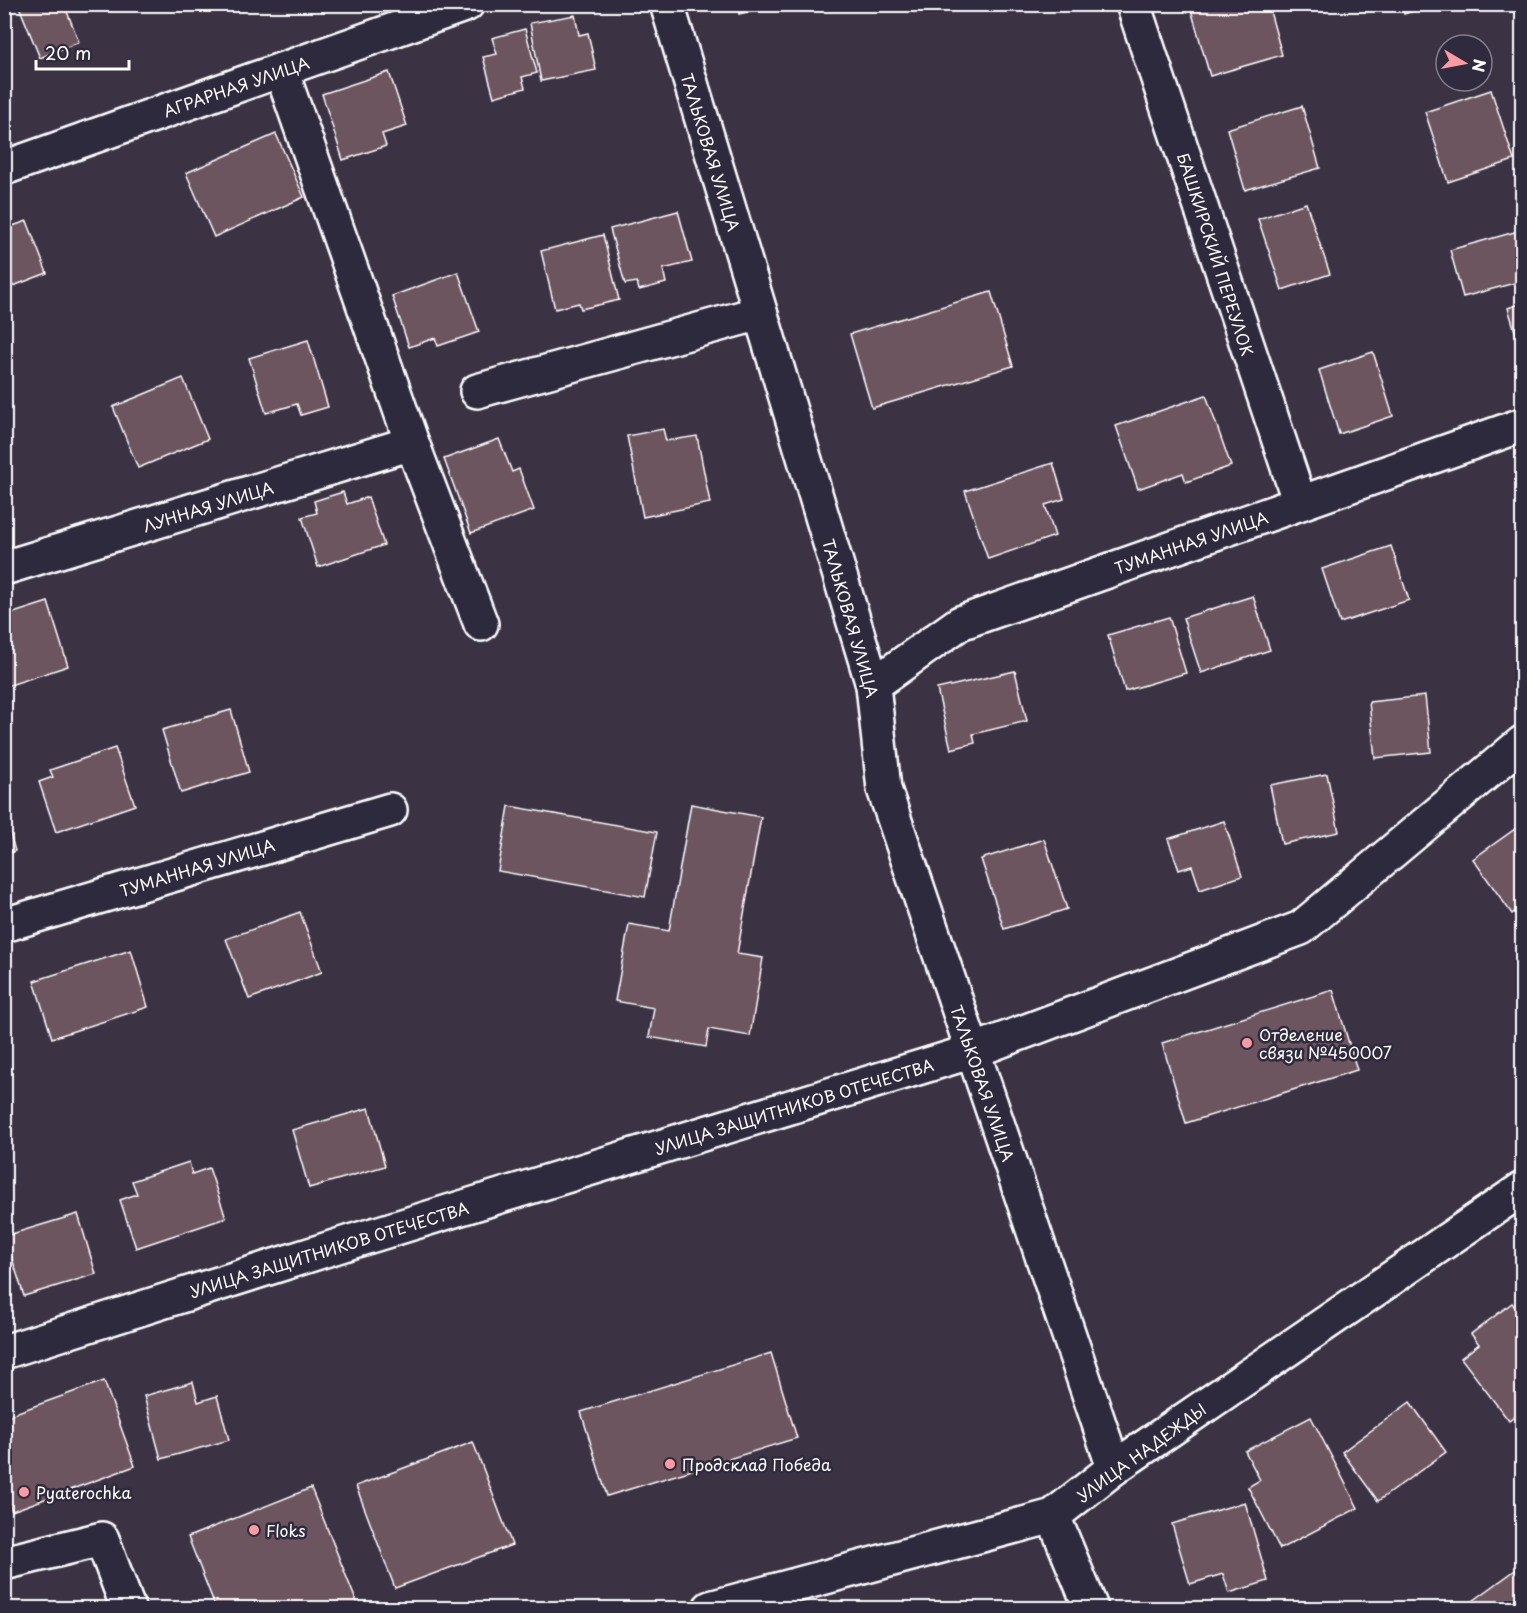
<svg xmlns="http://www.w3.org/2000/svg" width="1527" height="1613" font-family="'Playpen Sans',sans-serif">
  <rect width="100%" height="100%" fill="#3b3344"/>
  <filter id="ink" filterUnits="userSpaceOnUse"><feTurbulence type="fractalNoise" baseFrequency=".0167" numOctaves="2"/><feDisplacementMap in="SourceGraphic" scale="12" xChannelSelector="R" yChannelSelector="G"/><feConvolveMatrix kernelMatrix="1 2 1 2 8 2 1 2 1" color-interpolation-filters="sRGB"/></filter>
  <g filter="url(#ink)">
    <g fill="#6c555e" stroke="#fff" stroke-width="1.5">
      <polygon points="18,4 64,4 79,42 40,58"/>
      <polygon points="737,4 776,4 739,14"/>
      <polygon points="1195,4 1268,4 1282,55 1210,76 1190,6"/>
      <polygon points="1401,4 1433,4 1404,14"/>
      <polygon points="575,15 579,35 588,33 596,70 541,81 530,23"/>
      <polygon points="525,29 537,73 522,77 525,88 494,97 483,57 497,54 492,38"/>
      <polygon points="389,72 407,126 382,134 386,146 343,160 322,94"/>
      <polygon points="1491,90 1514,160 1448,182 1425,112"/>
      <polygon points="1302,106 1320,168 1245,190 1227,129"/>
      <polygon points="276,134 304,197 214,237 186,173"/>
      <polygon points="1306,203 1330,274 1282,290 1258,219"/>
      <polygon points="678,211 692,262 663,269 666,283 639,290 637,282 625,284 610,229"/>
      <polygon points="27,221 47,273 8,288 4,278 4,229"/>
      <polygon points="1522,230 1522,281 1463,297 1450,250"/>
      <polygon points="603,235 619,300 581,309 579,303 555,309 541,251"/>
      <polygon points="458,272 479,332 438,346 435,338 409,347 392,296"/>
      <polygon points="991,292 1013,366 872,408 850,334"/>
      <polygon points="1522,303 1522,354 1508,308"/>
      <polygon points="308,340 328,407 301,415 297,404 266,413 249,358"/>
      <polygon points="1373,352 1393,416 1339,434 1319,370"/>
      <polygon points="183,378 208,439 138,468 113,407"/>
      <polygon points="1206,395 1231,466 1186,482 1183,473 1138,489 1116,426"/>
      <polygon points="663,429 666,441 697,436 710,503 643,517 627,436"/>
      <polygon points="499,439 512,472 519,469 534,510 471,533 444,459"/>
      <polygon points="1053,463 1064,499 1045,505 1055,536 988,559 965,491"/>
      <polygon points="343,492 347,504 368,497 384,545 318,567 302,517 317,513 314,501"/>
      <polygon points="1391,546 1409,600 1340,623 1322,569"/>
      <polygon points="1253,596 1270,650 1201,673 1183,618"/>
      <polygon points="48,602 68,666 4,687 4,616"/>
      <polygon points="1169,617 1186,673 1125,691 1108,635"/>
      <polygon points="1015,671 1027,721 973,734 975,743 951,749 937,689"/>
      <polygon points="1425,696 1431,752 1375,758 1369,702"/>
      <polygon points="231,710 249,772 181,793 162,730"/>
      <polygon points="115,748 135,805 56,832 39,782 53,777 50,770"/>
      <polygon points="1327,774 1339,832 1282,844 1270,785"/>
      <polygon points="691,804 761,817 737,954 763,958 750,1036 709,1029 706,1047 649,1037 654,1008 615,1001 629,924 669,931"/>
      <polygon points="509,806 657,832 645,897 498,871"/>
      <polygon points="4,813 15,851 4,854"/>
      <polygon points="1224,821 1242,876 1200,890 1192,866 1179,870 1168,839"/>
      <polygon points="1522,824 1522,906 1512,914 1473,859"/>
      <polygon points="1044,839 1067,909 1004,929 981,859"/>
      <polygon points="300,912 322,972 249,999 226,939"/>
      <polygon points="131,950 148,1007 52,1038 34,981"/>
      <polygon points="1333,990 1357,1070 1186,1123 1162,1043"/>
      <polygon points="369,1108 385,1166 309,1188 292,1130"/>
      <polygon points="189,1162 192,1174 209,1168 226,1218 136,1248 120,1200 137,1194 132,1181"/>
      <polygon points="78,1214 96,1274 24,1296 5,1236"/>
      <polygon points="1512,1303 1522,1316 1522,1411 1509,1421 1461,1358 1479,1344 1471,1334"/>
      <polygon points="771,1353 797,1438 607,1496 581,1412"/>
      <polygon points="104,1381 135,1466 12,1511 4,1490 4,1417"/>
      <polygon points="193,1382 198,1402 217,1396 229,1440 161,1459 144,1396"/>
      <polygon points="1410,1402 1446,1452 1378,1501 1342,1452"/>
      <polygon points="1311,1417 1358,1508 1280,1549 1248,1487 1260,1480 1245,1451"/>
      <polygon points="473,1442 512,1545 395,1588 356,1486"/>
      <polygon points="311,1488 359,1608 216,1608 188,1537"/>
      <polygon points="1245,1502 1268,1581 1229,1593 1223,1574 1190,1584 1172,1524"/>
      <polygon points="1521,1566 1522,1608 1468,1608 1466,1606"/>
    </g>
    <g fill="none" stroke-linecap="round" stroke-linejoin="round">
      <g stroke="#fff" stroke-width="38">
        <g id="minor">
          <polyline points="667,4 873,685 884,789 1114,1468"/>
          <polyline points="1133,4 1300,503"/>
          <polyline points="281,70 412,443 481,624"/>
          <polyline points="4,168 467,4"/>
          <polyline points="477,391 760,313"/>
          <polyline points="4,568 412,443"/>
          <polyline points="873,685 960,623 1522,425"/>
          <polyline points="4,925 390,810"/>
          <polyline points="4,1352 347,1243 973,1051 1301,928 1522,743"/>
          <polyline points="1053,1516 1091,1608"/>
          <polyline points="4,1563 102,1539 128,1608"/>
          <polyline points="710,1608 1053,1516 1114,1468 1522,1189"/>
        </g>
      </g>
      <use href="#minor" stroke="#2f2a3d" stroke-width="33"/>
    </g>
  </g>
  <g fill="#ff9aa2" stroke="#2f2a3d" stroke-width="2">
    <circle cx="1247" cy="1043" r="6"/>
    <circle cx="670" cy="1464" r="6"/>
    <circle cx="24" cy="1492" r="6"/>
    <circle cx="254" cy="1530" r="6"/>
  </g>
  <g text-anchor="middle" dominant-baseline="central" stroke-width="5" stroke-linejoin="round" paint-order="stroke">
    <g font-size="16" fill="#fff" stroke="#2f2a3d">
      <text transform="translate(236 86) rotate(-19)">АГРАРНАЯ УЛИЦА</text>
      <text transform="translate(711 152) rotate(73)">ТАЛЬКОВАЯ УЛИЦА</text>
      <text transform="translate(1216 254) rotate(72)">БАШКИРСКИЙ ПЕРЕУЛОК</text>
      <text transform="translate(208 506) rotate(-17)">ЛУННАЯ УЛИЦА</text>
      <text transform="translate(1191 542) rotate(-19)">ТУМАННАЯ УЛИЦА</text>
      <text transform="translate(851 618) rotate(74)">ТАЛЬКОВАЯ УЛИЦА</text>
      <text transform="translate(197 867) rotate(-17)">ТУМАННАЯ УЛИЦА</text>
      <text transform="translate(983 1083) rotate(71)">ТАЛЬКОВАЯ УЛИЦА</text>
      <text transform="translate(794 1106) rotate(-17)">УЛИЦА ЗАЩИТНИКОВ ОТЕЧЕСТВА</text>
      <text transform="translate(329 1249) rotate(-17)">УЛИЦА ЗАЩИТНИКОВ ОТЕЧЕСТВА</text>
      <text transform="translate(1141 1452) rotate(-36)">УЛИЦА НАДЕЖДЫ</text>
    </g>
    <g font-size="16" fill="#fff" stroke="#2f2a3d" text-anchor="start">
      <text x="1259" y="1034">Отделение<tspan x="1259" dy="18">связи №450007</tspan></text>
      <text x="682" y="1464">Продсклад Победа</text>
      <text x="36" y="1492">Pyaterochka</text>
      <text x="266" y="1530">Floks</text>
    </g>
  </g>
  <rect width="1527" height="1613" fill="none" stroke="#2f2a3d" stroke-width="24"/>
  <rect x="12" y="12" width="1503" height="1589" fill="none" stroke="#fff" stroke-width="2" filter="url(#ink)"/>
  <g transform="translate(1464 63) rotate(100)"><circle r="28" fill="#2f2a3d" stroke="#827f8b" stroke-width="1.5"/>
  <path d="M0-4.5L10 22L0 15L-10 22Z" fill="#ff9aa2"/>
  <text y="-9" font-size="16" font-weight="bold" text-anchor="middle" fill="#ffffff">N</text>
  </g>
  <path d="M36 60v9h93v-9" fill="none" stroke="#ffffff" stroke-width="3"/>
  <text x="45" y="60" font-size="18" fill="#ffffff" stroke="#2f2a3d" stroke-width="4.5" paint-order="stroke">20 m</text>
</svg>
